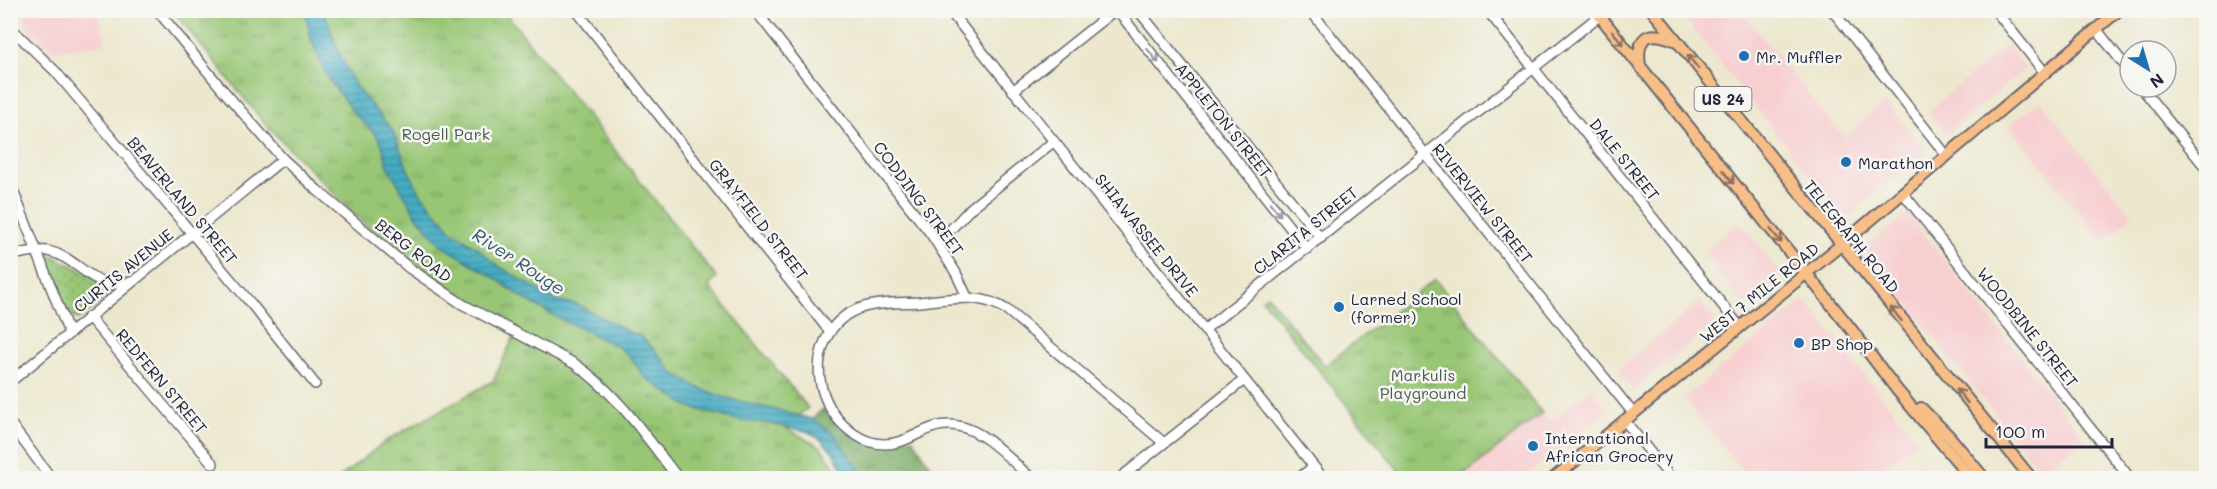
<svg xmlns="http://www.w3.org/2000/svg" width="2217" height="489" font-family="Mali,sans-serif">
  <defs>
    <pattern id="grass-dots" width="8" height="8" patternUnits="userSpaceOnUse" patternTransform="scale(1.5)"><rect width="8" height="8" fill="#98c675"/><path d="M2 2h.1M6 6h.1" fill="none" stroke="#7ca061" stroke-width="1.8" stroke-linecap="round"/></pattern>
    <pattern id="forest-crowns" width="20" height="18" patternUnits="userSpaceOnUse" patternTransform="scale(1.5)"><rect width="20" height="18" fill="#7aab66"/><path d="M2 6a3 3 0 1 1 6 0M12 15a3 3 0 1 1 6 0" fill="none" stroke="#648b55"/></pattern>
    <pattern id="park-tufts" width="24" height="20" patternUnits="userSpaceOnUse" patternTransform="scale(1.5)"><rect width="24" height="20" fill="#98c675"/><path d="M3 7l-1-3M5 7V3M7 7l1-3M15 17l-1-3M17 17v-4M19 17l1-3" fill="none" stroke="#7ca061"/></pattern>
    <pattern id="water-rules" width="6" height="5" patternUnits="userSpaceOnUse" patternTransform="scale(1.5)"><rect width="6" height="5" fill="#44acc3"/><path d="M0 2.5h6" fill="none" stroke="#388ca0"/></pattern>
  </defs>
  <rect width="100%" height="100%" fill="#f6f6f2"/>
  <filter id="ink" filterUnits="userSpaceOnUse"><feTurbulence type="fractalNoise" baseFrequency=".0167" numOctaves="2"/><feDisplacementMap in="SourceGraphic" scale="12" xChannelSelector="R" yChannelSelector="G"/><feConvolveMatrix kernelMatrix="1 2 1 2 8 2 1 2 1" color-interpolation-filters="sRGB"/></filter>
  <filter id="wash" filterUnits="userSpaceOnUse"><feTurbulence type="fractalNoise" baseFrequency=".008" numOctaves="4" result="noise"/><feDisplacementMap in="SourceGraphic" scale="24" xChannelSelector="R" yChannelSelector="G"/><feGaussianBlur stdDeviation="1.35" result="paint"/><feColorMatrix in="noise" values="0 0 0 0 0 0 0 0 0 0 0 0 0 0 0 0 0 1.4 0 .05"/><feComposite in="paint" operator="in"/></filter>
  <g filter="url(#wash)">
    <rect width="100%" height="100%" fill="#ece7cd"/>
    <g fill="#f7cfd1">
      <polygon points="34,11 99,11 105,44 53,51 28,29 24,12"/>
      <polygon points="1679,11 1741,11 1844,138 1885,102 1926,151 1844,219"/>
      <polygon points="2007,45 2026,68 1946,134 1928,111"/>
      <polygon points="2040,101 2133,216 2102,241 2009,125"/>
      <polygon points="1908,214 2084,438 2041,472 1864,248"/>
      <polygon points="1740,222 1782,276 1745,305 1703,252"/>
      <polygon points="1805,300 1917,441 1870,478 1748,478 1684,398"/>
      <polygon points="1700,301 1716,321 1633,390 1617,370"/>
      <polygon points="1591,389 1608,410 1523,478 1460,478 1542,413 1549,422"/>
    </g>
    <polygon fill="url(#grass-dots)" stroke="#5d7458" stroke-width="1.5" points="38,252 45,252 117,288 80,319 72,317 67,311"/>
    <polygon fill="url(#forest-crowns)" stroke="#4e6650" stroke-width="1.5" points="823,409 835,424 863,443 913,438 938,478 865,478 834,434 812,419"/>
    <g fill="url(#park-tufts)" stroke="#5d7458" stroke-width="1.5">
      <polygon points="173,11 504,11 717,278 709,286 808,408 784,427 821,447 843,478 339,478 386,441 493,381 518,328 446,291 411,265 369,229 266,125"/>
      <polygon points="1435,279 1542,413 1460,478 1405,478 1262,299 1267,295 1325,366"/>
    </g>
    <polygon fill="url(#water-rules)" stroke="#33677f" stroke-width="1.5" points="305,11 324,11 339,53 356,87 393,131 408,170 421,194 452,231 475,246 497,265 558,302 576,304 629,332 639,335 655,350 672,372 697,387 723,397 812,419 834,434 865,478 848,478 833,452 820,439 809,432 760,422 741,421 689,407 644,377 632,359 620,348 553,315 523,298 495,278 441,245 416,215 388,166 382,145 377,136 353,112 327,77 311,39"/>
  </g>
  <g filter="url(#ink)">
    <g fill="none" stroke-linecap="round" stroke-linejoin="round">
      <g stroke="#69676e" stroke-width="12">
        <g id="minor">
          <path d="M157,10L222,89L283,159L317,190L409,268L462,304L575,364C618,394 646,437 678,478"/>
          <polyline points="576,10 830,332"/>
          <polyline points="755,10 931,234 956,273 967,297"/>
          <polyline points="949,10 1323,478"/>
          <polyline points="1117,10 1307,249"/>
          <polyline points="1138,10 1321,238"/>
          <polyline points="1310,10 1633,413"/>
          <polyline points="1487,10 1740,327"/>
          <polyline points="1832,10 1947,156"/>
          <polyline points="1995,10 2045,73"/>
          <polyline points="10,27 55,71 253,306 315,384"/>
          <polyline points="2097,30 2130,72"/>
          <polyline points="2141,87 2206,168"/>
          <polyline points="1013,91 1115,10"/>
          <polyline points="10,183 69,333"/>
          <polyline points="1903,193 2130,478"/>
          <polyline points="938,243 971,208 1053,142"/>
          <path d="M10,255C22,254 37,249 48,251C81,258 92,293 130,282"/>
          <polyline points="89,317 213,464"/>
          <polyline points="1204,330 1599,16"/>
          <polyline points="10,382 283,159"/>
          <polyline points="1624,420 1671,478"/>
          <polyline points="10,423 51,478"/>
          <path d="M1031,478C1010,460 986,431 958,426C936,421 921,434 902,441C867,453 836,426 824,395C811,359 826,318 864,307C881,302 901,303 919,302C950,299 979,292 1007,310L1164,443"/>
          <polyline points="1120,478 1244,380"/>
          <polyline points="1299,478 1313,467"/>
        </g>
      </g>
      <g stroke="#69676e" stroke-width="14">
        <g id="major">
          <polyline points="1595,10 1851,329 1897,390 1971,478"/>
          <polyline points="1652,10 2031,478"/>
          <path d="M1640,66C1636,37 1647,29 1674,40"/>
          <polyline points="1921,408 1949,436 1984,478"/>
          <polyline points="1554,478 1841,245 2119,10"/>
        </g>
      </g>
      <use href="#minor" stroke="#fff" stroke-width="9"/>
      <use href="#major" stroke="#f7be88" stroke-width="10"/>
    </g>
    <defs><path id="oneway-shaft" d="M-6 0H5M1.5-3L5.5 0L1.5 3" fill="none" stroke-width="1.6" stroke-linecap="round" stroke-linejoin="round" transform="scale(1.5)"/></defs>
    <g stroke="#8c7062">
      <use href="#oneway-shaft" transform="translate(1618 38) rotate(50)"/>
      <use href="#oneway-shaft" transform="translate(1693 62) rotate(-129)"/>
      <use href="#oneway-shaft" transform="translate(1728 177) rotate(51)"/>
      <use href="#oneway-shaft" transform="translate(1776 236) rotate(51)"/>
      <use href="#oneway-shaft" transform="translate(1896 314) rotate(-129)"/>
      <use href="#oneway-shaft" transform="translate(1962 396) rotate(-129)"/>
    </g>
    <g stroke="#9c9ca7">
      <use href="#oneway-shaft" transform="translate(1153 56) rotate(51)"/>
      <use href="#oneway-shaft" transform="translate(1275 209) rotate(51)"/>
    </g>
  </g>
  <g fill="#1f6fb2" stroke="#f6f6f2" stroke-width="2">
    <circle cx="1744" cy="56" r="6"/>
    <circle cx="1846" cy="162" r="6"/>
    <circle cx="1339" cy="307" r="6"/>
    <circle cx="1799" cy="343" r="6"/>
    <circle cx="1533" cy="446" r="6"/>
  </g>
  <g text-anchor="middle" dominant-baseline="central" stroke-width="5" stroke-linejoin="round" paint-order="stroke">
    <rect fill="#f6f6f2" stroke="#626272" stroke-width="1.5" x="1694.5" y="87" width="57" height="24" rx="4.5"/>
    <g font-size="15" font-weight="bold" fill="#22223b">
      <text x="1723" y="99">US 24</text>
    </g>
    <g font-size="16" fill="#22223b" stroke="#f6f6f2" text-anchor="start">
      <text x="1756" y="56">Mr. Muffler</text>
      <text x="1858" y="162">Marathon</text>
      <text x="1351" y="298">Larned School<tspan x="1351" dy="18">(former)</tspan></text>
      <text x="1811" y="343">BP Shop</text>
      <text x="1545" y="437">International<tspan x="1545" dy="18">African Grocery</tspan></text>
    </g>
    <g font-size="16" fill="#22223b" stroke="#f6f6f2">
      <text transform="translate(1224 120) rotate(51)">APPLETON STREET</text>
      <text transform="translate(1625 159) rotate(51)">DALE STREET</text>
      <text transform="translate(919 198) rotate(53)">CODDING STREET</text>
      <text transform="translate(183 200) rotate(50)">BEAVERLAND STREET</text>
      <text transform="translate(1483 203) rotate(51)">RIVERVIEW STREET</text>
      <text transform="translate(759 219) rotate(52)">GRAYFIELD STREET</text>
      <text transform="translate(1305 230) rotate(-39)">CLARITA STREET</text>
      <text transform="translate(1147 235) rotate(51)">SHIAWASSEE DRIVE</text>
      <text transform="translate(1852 236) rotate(51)">TELEGRAPH ROAD</text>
      <text transform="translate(414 250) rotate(38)">BERG ROAD</text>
      <text transform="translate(123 270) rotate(-39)">CURTIS AVENUE</text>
      <text transform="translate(1759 292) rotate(-39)">WEST 7 MILE ROAD</text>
      <text transform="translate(2028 327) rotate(51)">WOODBINE STREET</text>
      <text transform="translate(162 381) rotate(50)">REDFERN STREET</text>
    </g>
    <g font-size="16" fill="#4b5b4f" stroke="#f6f6f2">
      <text x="446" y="133">Rogell Park</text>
      <text x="1423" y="374">Markulis<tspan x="1423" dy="18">Playground</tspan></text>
    </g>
    <g font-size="18" font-style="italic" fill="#305971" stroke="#f6f6f2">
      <text transform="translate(519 261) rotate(33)">River Rouge</text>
    </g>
  </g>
  <rect width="2217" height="489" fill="none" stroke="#f6f6f2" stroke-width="36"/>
  <g transform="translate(2148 69) rotate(143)"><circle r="28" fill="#f6f6f2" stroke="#a1a1a9" stroke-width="1.5"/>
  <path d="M0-4.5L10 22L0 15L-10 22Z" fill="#1f6fb2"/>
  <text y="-9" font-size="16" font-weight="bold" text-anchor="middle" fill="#22223b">N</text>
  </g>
  <path d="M1986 438v9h126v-9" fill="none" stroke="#22223b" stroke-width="3"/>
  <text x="1995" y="438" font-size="18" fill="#22223b" stroke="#f6f6f2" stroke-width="4.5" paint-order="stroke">100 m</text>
</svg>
